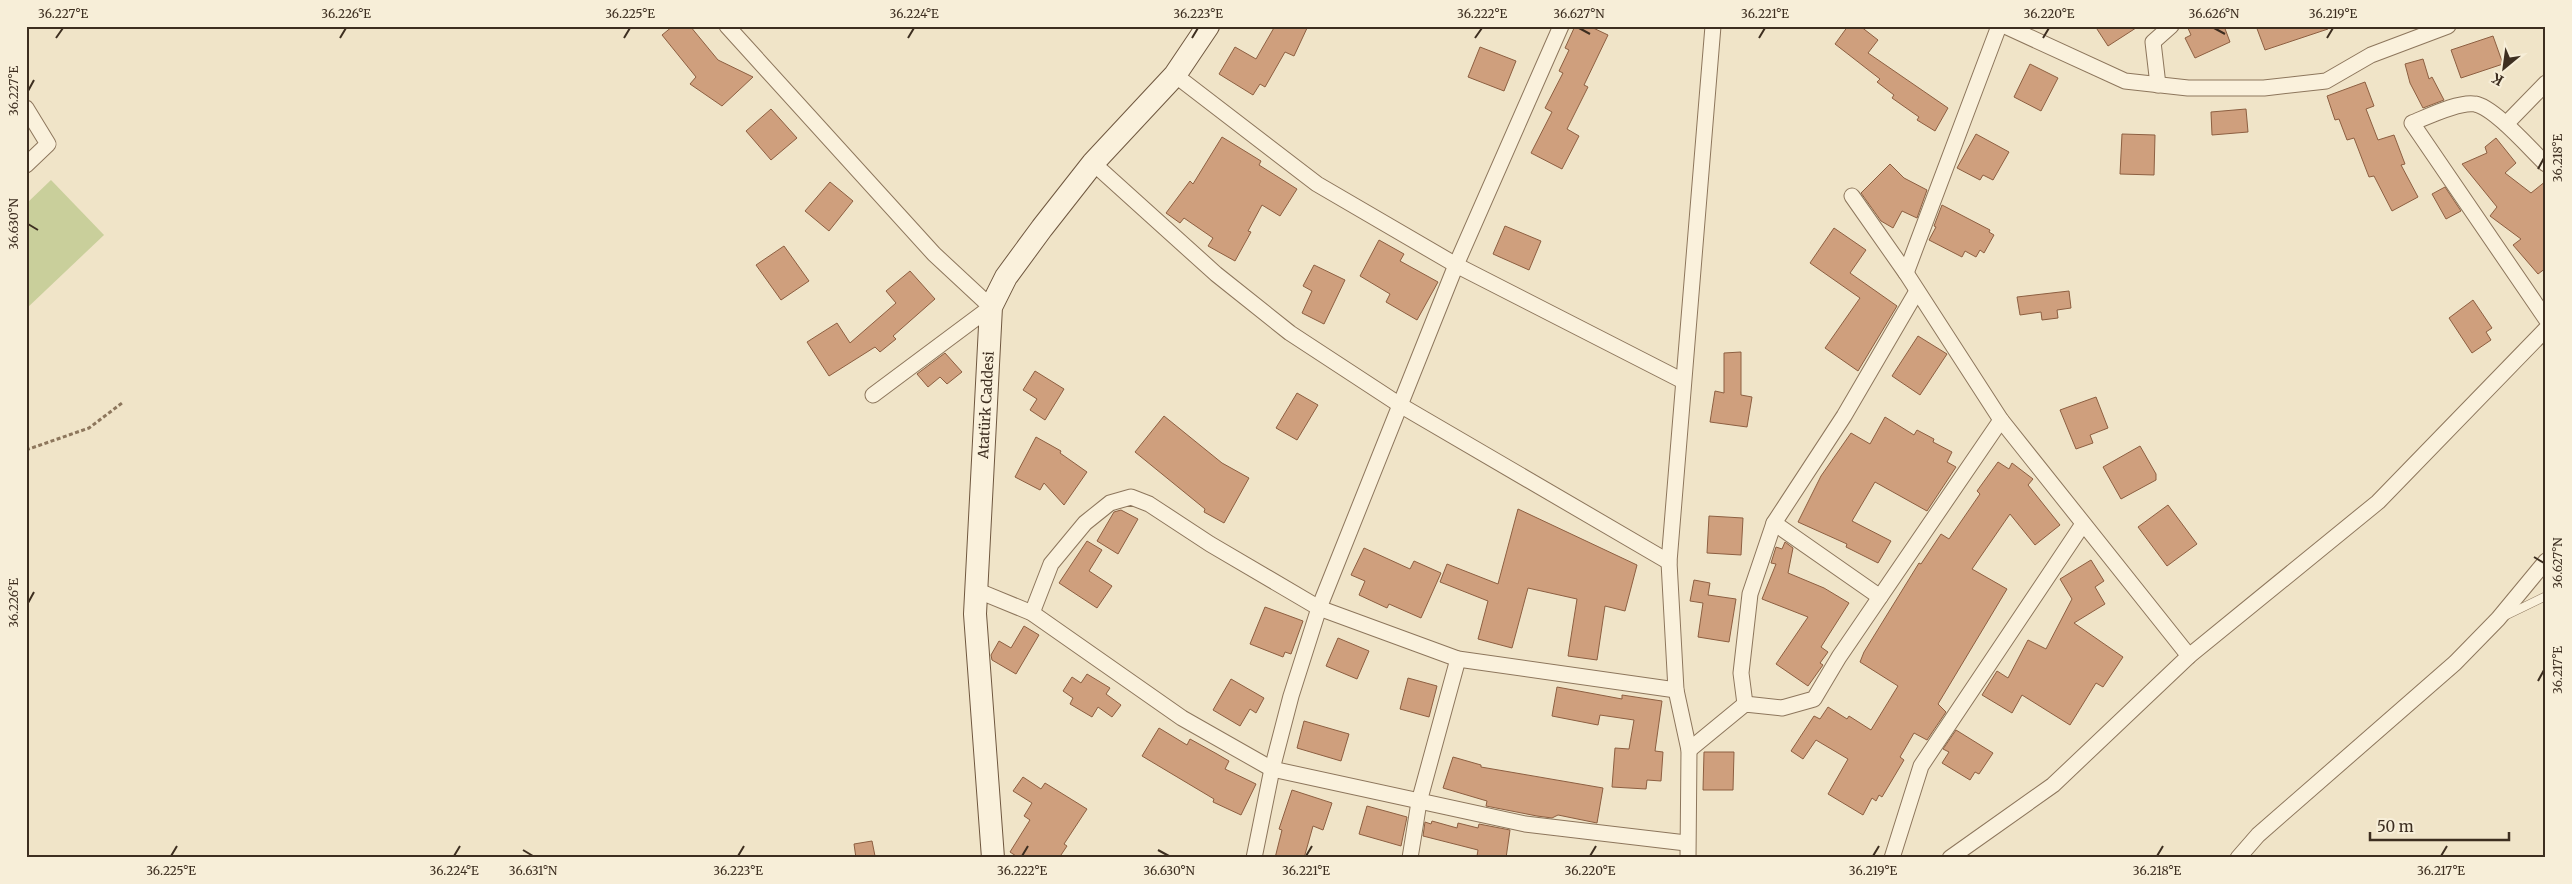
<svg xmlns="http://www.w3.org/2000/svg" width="2572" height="884" font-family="Merriweather,serif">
  <rect width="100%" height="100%" fill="#f0e4c8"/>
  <polygon fill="#c9cf9b" points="51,180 104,235 26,309 26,204"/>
  <g fill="#cf9f7d" stroke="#8d5f41">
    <polygon points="673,26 690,26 718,60 753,77 722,106 690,84 696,77 662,35"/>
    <polygon points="1275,26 1308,26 1294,56 1285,52 1265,87 1260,84 1253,95 1219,74 1235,47 1256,59"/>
    <polygon points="1575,26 1589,26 1608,35 1584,85 1588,87 1567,129 1579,136 1562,169 1531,153 1552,112 1545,108 1563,73 1559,71 1569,50 1565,48"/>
    <polygon points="1848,26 1860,26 1878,40 1868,53 1948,108 1935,131 1917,120 1919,117 1892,98 1894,95 1877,82 1880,79 1835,44"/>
    <polygon points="2095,26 2139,26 2108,46"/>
    <polygon points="2187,26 2224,26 2230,42 2195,58 2185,38 2191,35"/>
    <polygon points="2256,26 2327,26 2328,29 2265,50"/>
    <polygon points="2493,36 2503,64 2461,78 2451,50"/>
    <polygon points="1480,47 1516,61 1504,91 1468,77"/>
    <polygon points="2423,59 2429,79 2432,77 2444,100 2423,108 2410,83 2405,64"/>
    <polygon points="2030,64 2058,78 2041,111 2014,97"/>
    <polygon points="2365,82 2374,106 2366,109 2378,140 2394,135 2405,164 2401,165 2418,197 2392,211 2374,176 2369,177 2354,138 2347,140 2339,119 2335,120 2327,96"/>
    <polygon points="771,109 797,138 771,160 746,131"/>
    <polygon points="2246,109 2248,132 2212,135 2211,112"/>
    <polygon points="1976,134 2009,152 1993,180 1983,175 1980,180 1957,168"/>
    <polygon points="2122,134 2155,135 2154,175 2120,174"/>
    <polygon points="1222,137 1261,161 1259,165 1297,189 1280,216 1262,205 1248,231 1251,232 1235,261 1208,246 1213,238 1184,218 1180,223 1166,213 1190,181 1193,184"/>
    <polygon points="2496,138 2516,163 2505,173 2531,193 2546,181 2546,268 2538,274 2513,245 2521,239 2490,216 2497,207 2462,164 2487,153 2485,147"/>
    <polygon points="1890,164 1904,178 1927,190 1917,218 1902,211 1893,228 1881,221 1861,193"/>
    <polygon points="830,182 853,201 829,231 805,211"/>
    <polygon points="2445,187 2461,211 2446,219 2432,194"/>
    <polygon points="1942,205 1990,230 1989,232 1994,235 1984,253 1980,250 1976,257 1965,251 1962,257 1929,240 1936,227 1934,226"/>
    <polygon points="1505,226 1541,241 1529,270 1493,254"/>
    <polygon points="1834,228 1866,250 1850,273 1897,306 1858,371 1825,348 1860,298 1810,263"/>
    <polygon points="1379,240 1404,254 1400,261 1438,282 1417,320 1386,302 1390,294 1360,276"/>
    <polygon points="784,246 809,281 781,300 756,265"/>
    <polygon points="1314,265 1345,280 1324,324 1302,313 1312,291 1303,286"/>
    <polygon points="910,271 935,299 893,336 896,339 880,352 875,347 829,376 807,342 837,323 850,343 896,303 886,291"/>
    <polygon points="2069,291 2071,308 2057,310 2058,318 2042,320 2041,312 2020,315 2017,297"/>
    <polygon points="2473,300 2492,328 2486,332 2491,340 2472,353 2449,318"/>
    <polygon points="1918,336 1947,354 1920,395 1892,376"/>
    <polygon points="1741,352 1741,395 1752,397 1747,427 1710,422 1715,391 1724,393 1724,353"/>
    <polygon points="945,353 962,372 947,384 940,377 928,387 917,374"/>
    <polygon points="1035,371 1064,389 1045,420 1030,410 1037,399 1023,390"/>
    <polygon points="1297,393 1318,405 1297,440 1276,428"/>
    <polygon points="2096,397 2108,428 2090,435 2093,443 2076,449 2060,410"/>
    <polygon points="1164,416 1222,463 1249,478 1224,523 1204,512 1205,509 1135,452"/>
    <polygon points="1885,417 1914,435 1917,430 1934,439 1933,442 1952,452 1947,462 1956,467 1927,511 1875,482 1852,521 1891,541 1878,563 1846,547 1847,544 1798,522 1821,476 1851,433 1870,444"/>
    <polygon points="1036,437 1061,451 1060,453 1087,472 1064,505 1044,483 1040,490 1015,477"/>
    <polygon points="2140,446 2156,474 2156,480 2121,499 2103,467"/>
    <polygon points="1998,462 2009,469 2012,463 2033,479 2028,485 2060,525 2035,545 2010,514 1972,569 2007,589 1938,704 1946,712 1927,740 1914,733 1900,757 1904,760 1882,797 1879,795 1876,801 1872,798 1863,815 1828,794 1848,759 1816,740 1803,759 1791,751 1814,716 1820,719 1828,707 1847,719 1849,716 1871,730 1898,686 1860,662 1864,652 1919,563 1921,564 1941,534 1949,539 1980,494 1977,491"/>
    <polygon points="2168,505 2197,544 2167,566 2138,527"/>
    <polygon points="1518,509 1637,565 1625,611 1605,606 1597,660 1568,656 1577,599 1528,588 1512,648 1478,639 1488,601 1440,582 1447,564 1498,584"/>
    <polygon points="1121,510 1138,519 1118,554 1097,541 1114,512"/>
    <polygon points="1709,516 1743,518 1741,555 1707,553"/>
    <polygon points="1087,541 1102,550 1089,571 1112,586 1097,608 1059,583"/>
    <polygon points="1785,542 1793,548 1788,573 1824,588 1849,603 1821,647 1828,652 1820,663 1823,665 1808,686 1776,664 1808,617 1762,599 1776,564 1771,563 1776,547 1782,549"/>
    <polygon points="1364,548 1410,569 1414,561 1441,573 1421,618 1389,604 1387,608 1359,595 1365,581 1351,575"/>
    <polygon points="2091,560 2104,581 2095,587 2105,604 2074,623 2123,657 2103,687 2096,683 2070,725 2022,695 2012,713 1982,695 1997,671 2008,678 2028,640 2046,649 2072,599 2060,579"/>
    <polygon points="1694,580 1710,583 1708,595 1736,599 1729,642 1698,637 1703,603 1690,601"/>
    <polygon points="1265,607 1303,621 1291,654 1285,652 1283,657 1250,644"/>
    <polygon points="1024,626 1039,635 1016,674 992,660 991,655 999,641 1011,648"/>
    <polygon points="1338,638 1369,651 1357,679 1326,666"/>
    <polygon points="1087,674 1110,688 1106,694 1121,705 1112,717 1098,707 1092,717 1070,704 1073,698 1063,691 1072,677 1081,683"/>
    <polygon points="1408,678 1437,686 1429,717 1400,709"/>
    <polygon points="1231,679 1264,698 1256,713 1250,709 1240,726 1213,710"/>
    <polygon points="1557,687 1622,699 1622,695 1662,701 1655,751 1663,752 1661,781 1647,780 1646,789 1612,787 1615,748 1629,749 1634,720 1600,715 1598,725 1552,716"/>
    <polygon points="1304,721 1349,734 1341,761 1297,748"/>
    <polygon points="1159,728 1187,745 1190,739 1217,754 1229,761 1225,769 1256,784 1241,815 1213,802 1214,799 1142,756"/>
    <polygon points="1956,730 1993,753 1979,774 1975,772 1970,780 1942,763 1949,752 1943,749"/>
    <polygon points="1704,752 1734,752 1733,790 1703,790"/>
    <polygon points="1453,757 1481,765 1481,767 1603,788 1597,823 1558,815 1552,818 1537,816 1486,806 1487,801 1443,788"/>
    <polygon points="1023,777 1041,789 1045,783 1087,809 1064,844 1067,846 1059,858 1019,858 1010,852 1030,820 1024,816 1032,803 1013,791"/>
    <polygon points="1292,790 1332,803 1323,830 1313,826 1304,858 1275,858 1282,830 1279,829"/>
    <polygon points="1367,806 1407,817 1401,846 1359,834"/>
    <polygon points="1432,821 1457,828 1458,823 1478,828 1479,824 1510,830 1506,858 1477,856 1478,850 1423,836 1425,822 1431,824"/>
    <polygon points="872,841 875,856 856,858 854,844"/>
  </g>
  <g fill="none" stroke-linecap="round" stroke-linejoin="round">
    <g stroke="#8d765c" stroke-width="9">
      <polyline id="lane" points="2505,616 2546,596"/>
    </g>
    <g stroke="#8d765c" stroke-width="17">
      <g id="street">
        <polyline points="727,26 934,254 991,307 873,395"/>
        <polyline points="2005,26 2125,81 2188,88 2264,88 2326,81 2371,55 2448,26"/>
        <polyline points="1175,75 1317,184 1456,265 1683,381"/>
        <polyline points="2158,85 2153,42 2171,26"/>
        <polyline points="26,108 48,144 26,165"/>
        <polyline points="2506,124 2546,83"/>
        <polyline points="1093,163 1216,274 1290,333 1400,405 1669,562"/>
        <path d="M2546,164C2531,150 2494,107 2475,104C2459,101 2427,117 2412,123L2546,319"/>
        <polyline points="1852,196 1906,273 2001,420 2189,656"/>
        <polyline points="1906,273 1999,26"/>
        <polyline points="1774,523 1880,597"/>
        <polyline points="976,590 1032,613 1182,718 1272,769 1525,824 1686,843"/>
        <polyline points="1032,613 1051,564 1085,523 1110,503 1131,497 1149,504 1210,544 1319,608 1458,659 1676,690"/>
        <polyline points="1745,704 1741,673 1750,594 1774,523 1844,416 1917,291"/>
        <polyline points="1689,750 1745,704 1782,708 1814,699 1839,657 2001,420"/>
        <polyline points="1254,858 1272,769 1291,696 1319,608 1456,265 1561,26"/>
        <polyline points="1410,858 1419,802 1458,659"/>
        <polyline points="1688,858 1689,750 1676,690 1669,562 1713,26"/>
        <polyline points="1892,858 1921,766 2083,524"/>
        <polyline points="1950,858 2053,785 2189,656 2378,502 2546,329"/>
        <polyline points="2238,858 2258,835 2455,663 2498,619 2546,561"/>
      </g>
    </g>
    <g stroke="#6f573f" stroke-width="24">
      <g id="secondary">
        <path id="s1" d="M993,858L975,614L991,307L1006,277L1042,228L1093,163L1175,75L1208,26"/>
      </g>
    </g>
    <polyline stroke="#8d765c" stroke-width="3" stroke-dasharray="4 2.5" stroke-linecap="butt" points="26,450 89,428 122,403"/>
    <use href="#lane" stroke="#faf1dc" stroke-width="8"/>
    <use href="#street" stroke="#faf1dc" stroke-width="15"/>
    <use href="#secondary" stroke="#faf1dc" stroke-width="22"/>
  </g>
  <path fill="none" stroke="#3d2e20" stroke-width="2" d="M1579,28L1590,34M2214,28L2225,34M56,38L63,28M340,38L346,28M624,38L630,28M908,38L914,28M1192,38L1198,28M1475,38L1482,28M1759,38L1765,28M2043,38L2049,28M2327,38L2333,28M28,91L34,80M2538,169L2544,158M28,224L38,230M2534,557L2544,563M28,603L34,592M2538,681L2544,670M523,850L533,856M1158,850L1169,856M171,856L177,846M454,856L460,846M738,856L744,846M1022,856L1028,846M1306,856L1312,846M1590,856L1596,846M1873,856L1879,846M2157,856L2163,846M2441,856L2447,846"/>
  <g text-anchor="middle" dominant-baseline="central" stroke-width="4" stroke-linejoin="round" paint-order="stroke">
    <g font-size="14" fill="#3d2e20" stroke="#f7eed8">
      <text stroke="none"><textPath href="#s1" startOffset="454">Atatürk Caddesi</textPath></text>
    </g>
  </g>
  <rect width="2572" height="884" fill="none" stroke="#f7eed8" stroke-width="55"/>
  <g transform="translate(2504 68) rotate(209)" stroke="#f7eed8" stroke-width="4" paint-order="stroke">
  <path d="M0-4L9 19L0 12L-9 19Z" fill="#3d2e20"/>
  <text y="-8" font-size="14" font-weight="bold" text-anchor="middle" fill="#3d2e20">K</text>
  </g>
  <path d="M2370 832v8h139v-8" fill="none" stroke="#3d2e20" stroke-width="2.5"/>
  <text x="2377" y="832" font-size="15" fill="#3d2e20" stroke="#f7eed8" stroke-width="4" paint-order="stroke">50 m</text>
  <rect x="28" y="28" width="2516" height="828" fill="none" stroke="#3d2e20" stroke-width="2"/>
  <g font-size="12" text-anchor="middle" fill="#3d2e20">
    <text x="63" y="18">36.227°E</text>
    <text x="346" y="18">36.226°E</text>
    <text x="630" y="18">36.225°E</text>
    <text x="914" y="18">36.224°E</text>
    <text x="1198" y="18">36.223°E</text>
    <text x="1482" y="18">36.222°E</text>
    <text x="1579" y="18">36.627°N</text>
    <text x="1765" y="18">36.221°E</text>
    <text x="2049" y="18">36.220°E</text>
    <text x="2214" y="18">36.626°N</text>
    <text x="2333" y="18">36.219°E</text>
    <text transform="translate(14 91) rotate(-90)" y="4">36.227°E</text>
    <text transform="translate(2558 158) rotate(-90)" y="4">36.218°E</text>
    <text transform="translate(14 224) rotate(-90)" y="4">36.630°N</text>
    <text transform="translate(2558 563) rotate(-90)" y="4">36.627°N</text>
    <text transform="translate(14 603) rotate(-90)" y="4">36.226°E</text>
    <text transform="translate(2558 670) rotate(-90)" y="4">36.217°E</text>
    <text x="171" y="875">36.225°E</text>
    <text x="454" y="875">36.224°E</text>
    <text x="533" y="875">36.631°N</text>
    <text x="738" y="875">36.223°E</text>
    <text x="1022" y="875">36.222°E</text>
    <text x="1169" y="875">36.630°N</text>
    <text x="1306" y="875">36.221°E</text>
    <text x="1590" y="875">36.220°E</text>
    <text x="1873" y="875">36.219°E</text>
    <text x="2157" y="875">36.218°E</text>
    <text x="2441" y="875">36.217°E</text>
  </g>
</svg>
